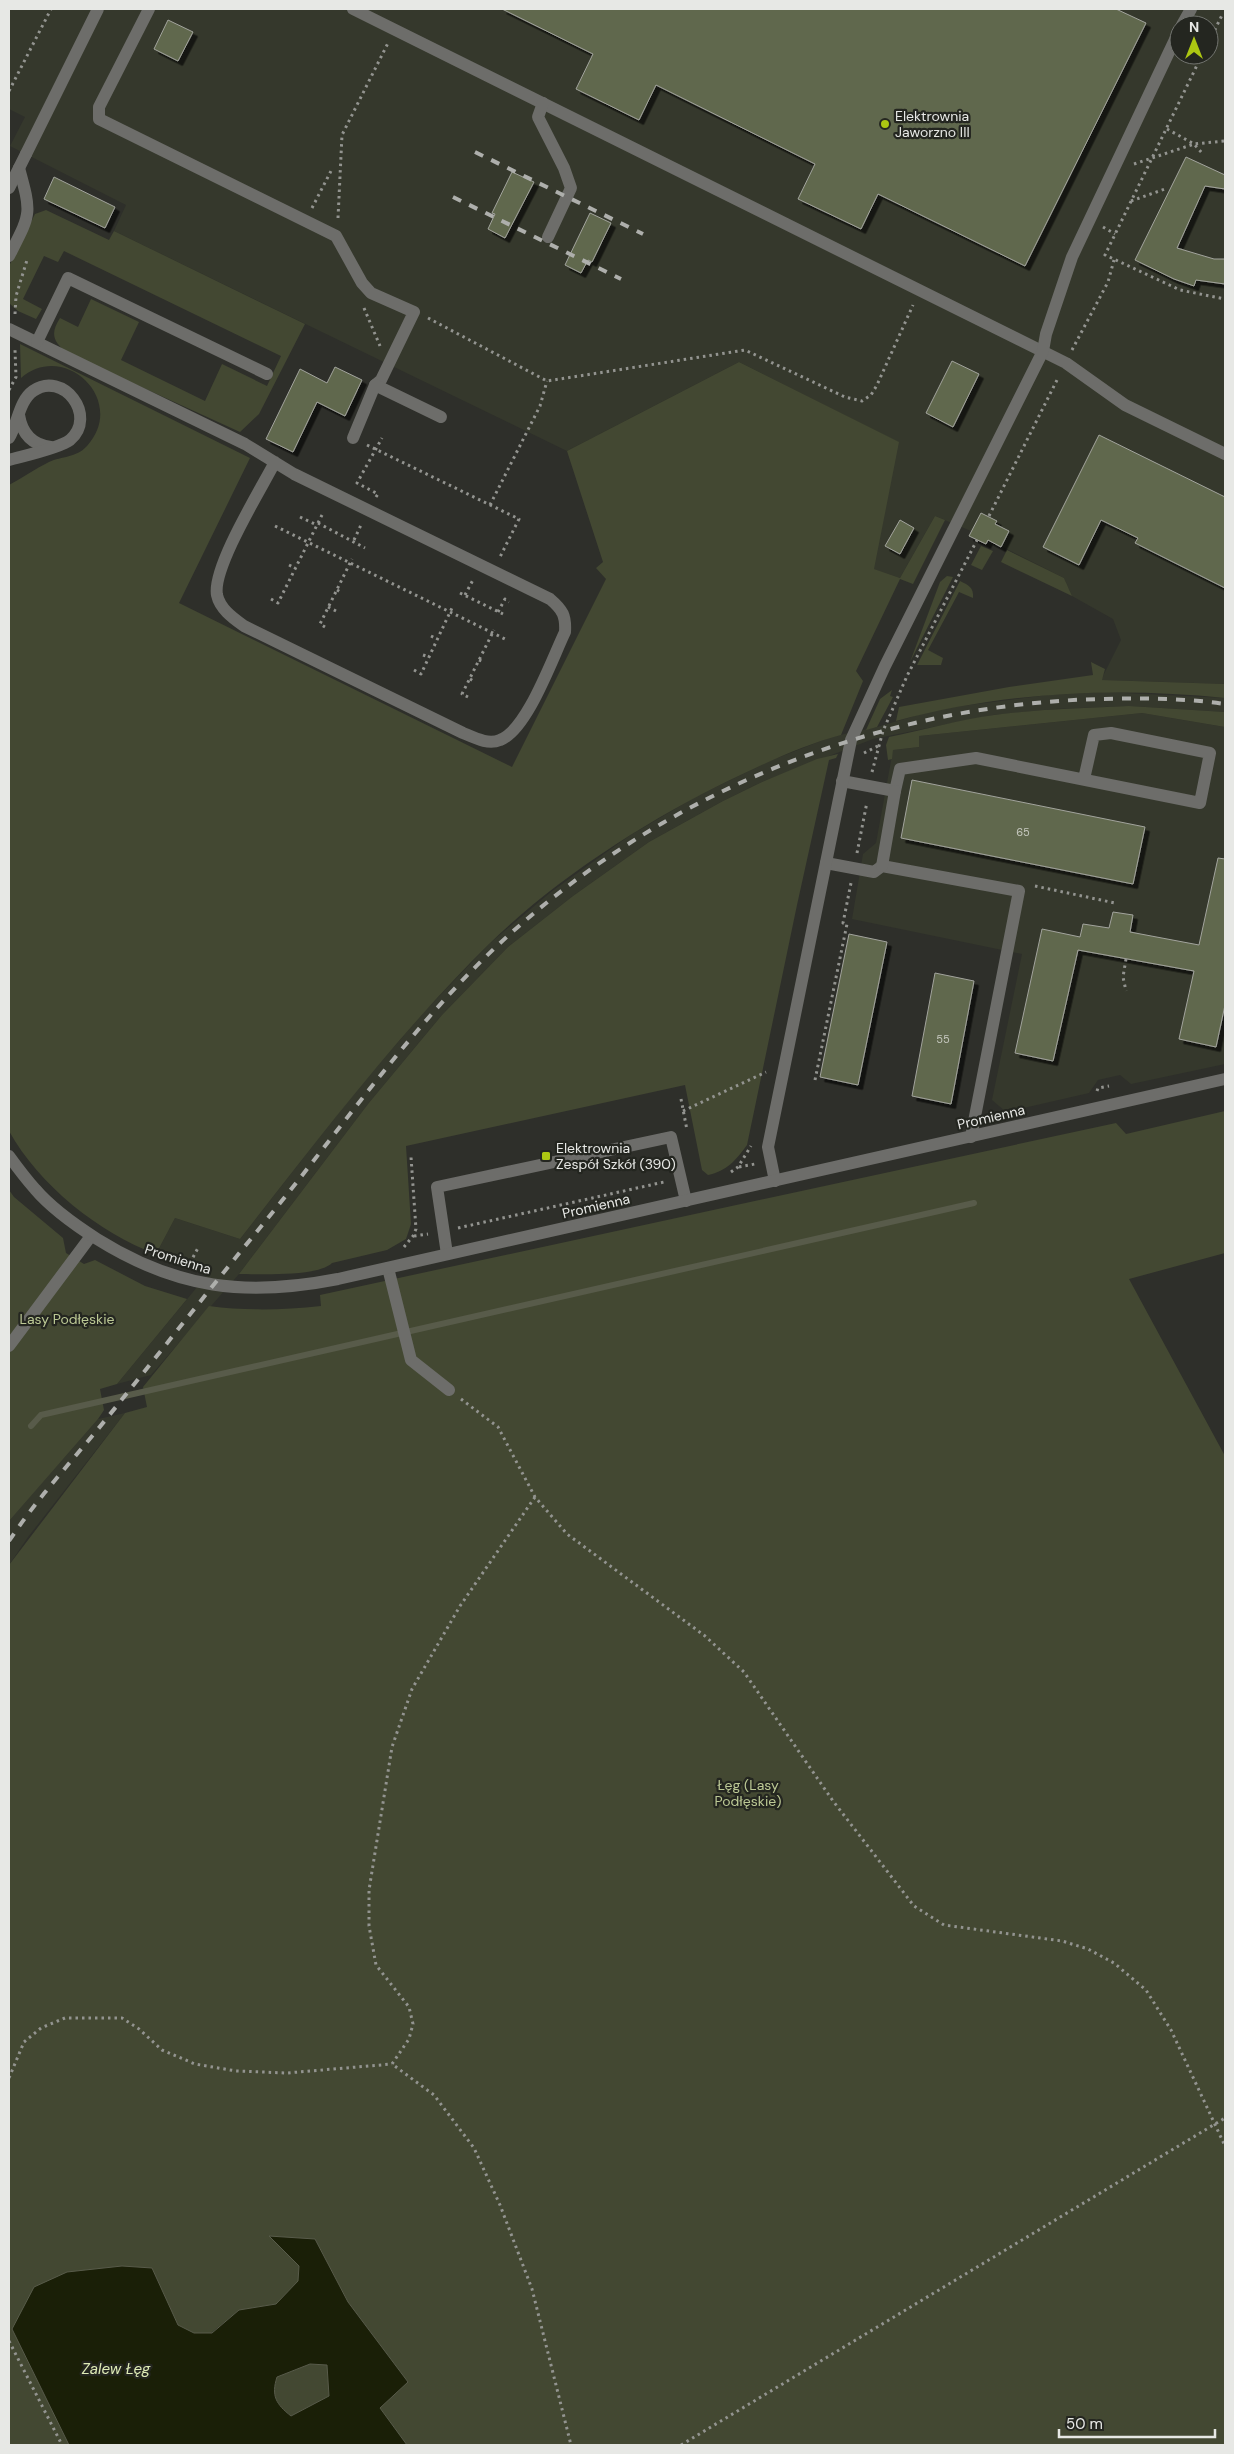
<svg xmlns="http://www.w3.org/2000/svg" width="1234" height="2454" font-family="'DM Sans',sans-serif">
  <defs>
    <filter id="shadow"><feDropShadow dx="4.5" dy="4.5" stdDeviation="0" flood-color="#0009"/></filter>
  </defs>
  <rect width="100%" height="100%" fill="#2e2f2a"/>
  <g fill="#35382c" fill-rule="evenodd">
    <path d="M9,9H1225V684L1101,680L1121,640L1113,619L1072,596L1064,578L971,531L935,516L900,578L873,569L898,442L739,362L567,451L114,231L126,205L10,146L25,117L9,109ZM1179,25H1209V55H1179Z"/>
    <polygon points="1105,692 1225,698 1225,712 1129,706 1056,709 993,715 873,739 762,782 723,801 649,842 573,896 508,947 442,1015 368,1104 239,1274 151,1375 117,1384 212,1269 194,1267 156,1254 175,1218 240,1239 354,1093 423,1013 490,943 551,892 629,836 697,796 772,760 831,737 877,727 938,709 1048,695"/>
    <polygon points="1142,713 1225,727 1225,1064 1131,1084 1120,1075 1098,1080 1089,1093 1006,1112 992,1100 1022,954 852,919 863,854 876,843 893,750 919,747 919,736"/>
    <polygon points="125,1413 28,1537 9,1565 9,1521 12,1517 98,1419"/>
  </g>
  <g fill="#434832">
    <path d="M46,210L109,240L114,231L305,324L259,414L240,432L67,353C53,341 50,334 60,318L78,327L91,299L139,322L121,360L205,401L222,364L267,386L281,356L64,251L58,262L44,256L23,299L42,309L36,319L18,311L9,303V266L35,214Z"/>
    <path d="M20,344L250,458L179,603L512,767L606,579L596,568L603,562L567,451L739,362L899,442L874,569L900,578L935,516L945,520L913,584L900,579L856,671L863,681L841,735C803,745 766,763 730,780C647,820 554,880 488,945C397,1035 319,1138 240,1239L175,1218L156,1254C99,1233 39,1185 9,1131V485C22,478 35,469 49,462C62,456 76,458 87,446C128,401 65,340 21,378Z"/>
    <polygon points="981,546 993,551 982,570 971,565"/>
    <polygon points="1007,550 1064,578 1072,596 1001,562"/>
    <polygon points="947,576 953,577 910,662 940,582"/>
    <path d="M960,581C968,585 974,587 973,598L959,592L928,650L943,658L941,665H917Z"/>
    <path d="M1091,662L1105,669L1102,680L1225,684V698C1115,687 1003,692 896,721L899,707L1009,687L1093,675Z"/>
    <polygon points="892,690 890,696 893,697 877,727 866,730 880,699"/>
    <path d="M1129,706L1225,712V727L1142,713L919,736V747L893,750L892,759L888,760L886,745L889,737C924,730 958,720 994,715C1039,709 1084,708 1129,706Z"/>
    <path d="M838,754L836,758L829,760L797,905L747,1145C736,1160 727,1171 708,1175L702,1170L685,1085L406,1146L411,1224L406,1239L387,1250L332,1263C318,1277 259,1274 239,1274L368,1104L442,1015L508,947L573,896L649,842L723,801L762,782L817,759Z"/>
    <path d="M1225,1111V1253L1129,1279L1225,1456V2445H407L380,2408L408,2382L348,2302L315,2239L270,2237L300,2266L298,2281L276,2304L239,2310L211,2333H194L178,2325L152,2268L12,2329L69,2445H9V1565L125,1413L147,1407L143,1387L209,1306C247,1311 283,1310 321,1306L320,1295L1116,1123L1126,1134Z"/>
    <polygon points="9,1190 14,1197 63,1238 66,1253 84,1264 95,1260 145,1286 187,1299 117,1384 100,1389 104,1410 98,1419 9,1521"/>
    <path d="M310,2364L327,2365L329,2396L291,2416C276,2404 271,2396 277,2377Z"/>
  </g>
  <path fill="#1a1f07" stroke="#585b4a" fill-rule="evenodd" d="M269,2236L315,2239L348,2302L408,2382L380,2408L407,2445H69L12,2329L34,2287L67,2272L122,2266L152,2268L178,2325L194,2333H212L239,2310L276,2304L298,2281L299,2266ZM310,2364L327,2365L329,2396L291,2416C276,2404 271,2396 277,2377Z"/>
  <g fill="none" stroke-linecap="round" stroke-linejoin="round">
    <polyline stroke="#585b4a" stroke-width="6" points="31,1426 41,1415 974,1203"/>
  </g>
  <g fill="#61674d" stroke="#a2a49d" filter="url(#shadow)">
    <polygon points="502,9 1116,9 1146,23 1025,266 878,194 861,229 798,199 815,164 656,85 639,120 576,89 593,54"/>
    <polygon points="168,20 193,32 178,61 154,49"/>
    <polygon points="1186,157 1225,175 1225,189 1205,186 1177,248 1214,259 1225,259 1225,284 1196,280 1194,286 1174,279 1135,260"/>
    <polygon points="512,172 534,182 505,238 488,229 495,214 492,213"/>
    <polygon points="54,177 115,207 105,228 44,199"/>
    <polygon points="590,213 611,223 592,262 588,260 581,273 565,265"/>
    <polygon points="952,361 979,374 953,427 926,413"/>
    <polygon points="335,367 362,380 345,416 317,402 293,452 266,439 300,369 327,383"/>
    <polygon points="1099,435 1225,497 1225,588 1135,543 1138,538 1101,520 1079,565 1043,547"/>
    <polygon points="981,513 997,521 995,524 1009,531 1001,547 988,540 986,544 969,536"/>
    <polygon points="900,520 914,528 900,554 885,546"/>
    <polygon points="912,780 1145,827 1133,884 901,838"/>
    <polygon points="1218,858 1225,859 1225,1005 1216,1047 1179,1039 1194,971 1078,950 1053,1061 1015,1053 1042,929 1080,937 1083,924 1109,928 1113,912 1133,915 1130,932 1199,945"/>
    <polygon points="849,934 887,942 858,1085 820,1077"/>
    <polygon points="935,973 974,981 951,1104 912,1096"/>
  </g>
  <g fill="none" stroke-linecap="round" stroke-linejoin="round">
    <g stroke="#939490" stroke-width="3" stroke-dasharray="2.5 4" stroke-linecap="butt">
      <polyline points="1209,42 1223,13"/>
      <polyline points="1202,55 1105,255 1180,290 1225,299"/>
      <polyline points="9,91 51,9"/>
      <polyline points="1167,129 1194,144 1225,141"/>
      <polyline points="1134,164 1194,144 1202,153"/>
      <polyline points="1131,201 1165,189"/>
      <polyline points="312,208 332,169"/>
      <polyline points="338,218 342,135 388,43"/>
      <polyline points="1103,227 1115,234"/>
      <polyline points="364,308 380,346"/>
      <polyline points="15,314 16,296 27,260"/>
      <polyline points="428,318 547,381 745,350 845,397 862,401 871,395 877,385 913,305"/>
      <polyline points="1072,350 1108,282 1114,260"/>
      <polyline points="9,390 16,377 15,350"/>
      <polyline points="367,445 519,519 500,557"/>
      <polyline points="376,497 378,494 357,483 382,438"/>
      <polyline points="490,505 540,406 547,381"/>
      <polyline points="989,516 1058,378"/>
      <polyline points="300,517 317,525"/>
      <polyline points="318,523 365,548"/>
      <polyline points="275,526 505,639"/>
      <polyline points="354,540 361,525"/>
      <polyline points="289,565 295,568"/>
      <polyline points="337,590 342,593"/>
      <polyline points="460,593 503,614"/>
      <polyline points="465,595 474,578"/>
      <polyline points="271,599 278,603 323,513"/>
      <polyline points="328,607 336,611"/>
      <polyline points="498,612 505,599 509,602"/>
      <polyline points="325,627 320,624 352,559"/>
      <polyline points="431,636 437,639"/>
      <polyline points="423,655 429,657"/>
      <polyline points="479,660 484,662"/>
      <polyline points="414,670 421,674 452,608"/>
      <polyline points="470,679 475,682"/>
      <polyline points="468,697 462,694 494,630"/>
      <polyline points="864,753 878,746"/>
      <polyline points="872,772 883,731 907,676 977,540"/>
      <polyline points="857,853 867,802"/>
      <polyline points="1035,886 1115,903"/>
      <polyline points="1126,959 1123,977 1126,991"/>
      <polyline points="815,1080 847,924 843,923 851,883"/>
      <polyline points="1097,1091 1098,1088 1109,1086"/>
      <polyline points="681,1099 687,1130"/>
      <polyline points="683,1111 766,1072"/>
      <polyline points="739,1167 755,1164"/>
      <polyline points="731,1172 738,1167 751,1146"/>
      <polyline points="458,1228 664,1182"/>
      <polyline points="414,1236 428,1234"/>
      <polyline points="404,1247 413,1236 416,1229 411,1157"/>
      <polyline points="190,1263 198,1248"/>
      <polyline points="461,1399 498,1427 535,1497 567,1534 705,1636 744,1672 833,1801 914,1906 944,1925 1062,1941 1088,1949 1114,1963 1146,1990 1171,2030 1225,2146"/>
      <polyline points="535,1497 460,1606 412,1689 392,1747 369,1890 369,1926 376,1965 409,2007 413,2024 409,2039 392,2064 434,2095 474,2148 500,2205 532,2289 571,2445"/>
      <polyline points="9,2078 24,2042 41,2028 65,2018 122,2018 139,2029 162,2050 195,2064 236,2071 287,2073 392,2064"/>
      <polyline points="9,2341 62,2445"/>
      <polyline points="681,2445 1225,2118"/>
    </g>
    <g stroke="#6d6d6a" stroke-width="12">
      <polyline points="149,9 99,107 99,119 336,236 362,283 371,293 414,312 381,380 375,385"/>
      <polyline points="353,9 1066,363 1125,405 1225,454"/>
      <polyline points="1182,25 1191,9"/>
      <polyline points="543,103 538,117 564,168 571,188 548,237"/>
      <polyline points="26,154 98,9"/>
      <path d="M9,256C31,213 32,215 19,168"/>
      <path d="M9,329L245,444L294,474L550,599C563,610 566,616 565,632C552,659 527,730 500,740C488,745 475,738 463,733L244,626C233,618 220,609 217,595C212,568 261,489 275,462"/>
      <polyline points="37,342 68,278 267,374"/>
      <path d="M19,415C22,434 32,445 51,447"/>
      <path d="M9,438C18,423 19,401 33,391C63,370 98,416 70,440C60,448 23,456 9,460"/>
      <polyline points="353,438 375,385 441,417"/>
      <polyline points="842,781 895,791 900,769 976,758 1200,803 1210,753 1111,733 1094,735 1084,779"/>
      <polyline points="826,863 874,872 882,866 1019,891 971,1137"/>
      <polyline points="882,866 895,791"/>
      <polyline points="775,1181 768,1147 851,740 885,666 1043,351 1046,334 1072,257 1179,31"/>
      <polyline points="447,1254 437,1187 671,1137 686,1201"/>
      <polyline points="388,1268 411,1360 449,1390"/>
      <polyline points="9,1346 91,1236"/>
    </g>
    <polyline stroke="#6d6d6a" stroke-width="12" points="9,188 26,154"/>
    <path stroke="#6d6d6a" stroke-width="12" d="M9,1156C17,1167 26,1179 35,1189C52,1209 75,1225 97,1239C177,1289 246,1297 338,1279L1225,1079"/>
    <g stroke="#aeafac" stroke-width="4" stroke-dasharray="9 9" stroke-linecap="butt">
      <polyline points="475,152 643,234"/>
      <polyline points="453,197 621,279"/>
      <path d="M9,1541C38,1497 74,1459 107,1418C158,1355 208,1291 259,1229C326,1148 386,1062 458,985C623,809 859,705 1100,699C1142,698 1184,698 1225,704"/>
    </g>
  </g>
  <g fill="#acc612" stroke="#242620" stroke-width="2">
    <circle cx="885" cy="124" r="5"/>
    <rect x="541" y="1151" width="10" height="10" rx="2.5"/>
  </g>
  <g text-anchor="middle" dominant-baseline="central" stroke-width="4.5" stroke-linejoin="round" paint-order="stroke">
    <g font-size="11" fill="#c6c8bf">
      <text x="1023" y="832">65</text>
      <text x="943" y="1039">55</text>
    </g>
    <g font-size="14" fill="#e7e8e5" stroke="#242620" text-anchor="start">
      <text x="895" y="116">Elektrownia<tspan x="895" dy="16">Jaworzno III</tspan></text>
      <text x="556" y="1148">Elektrownia<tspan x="556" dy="16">Zespół Szkół (390)</tspan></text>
    </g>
    <g font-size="14" fill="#e7e8e5" stroke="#242620">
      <text transform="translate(991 1117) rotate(-13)">Promienna</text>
      <text transform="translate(596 1206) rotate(-13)">Promienna</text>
      <text transform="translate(178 1259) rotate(18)">Promienna</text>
    </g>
    <g font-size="14" fill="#bcc995" stroke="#242620">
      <text x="67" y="1319">Lasy Podłęskie</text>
      <text x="748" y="1785">Łęg (Lasy<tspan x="748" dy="16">Podłęskie)</tspan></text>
    </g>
    <g font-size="15" font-style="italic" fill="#deebb6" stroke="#242620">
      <text x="116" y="2369">Zalew Łęg</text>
    </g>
  </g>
  <rect width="1234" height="2454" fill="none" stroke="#e7e8e5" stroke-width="20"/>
  <g transform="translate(1194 40)"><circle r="24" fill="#242620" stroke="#72746f"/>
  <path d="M0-4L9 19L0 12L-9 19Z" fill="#acc612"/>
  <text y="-8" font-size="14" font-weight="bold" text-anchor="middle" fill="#e7e8e5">N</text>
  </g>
  <path d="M1059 2429v8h156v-8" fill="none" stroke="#e7e8e5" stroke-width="2.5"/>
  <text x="1066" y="2429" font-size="15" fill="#e7e8e5" stroke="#242620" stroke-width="4" paint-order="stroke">50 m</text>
</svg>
